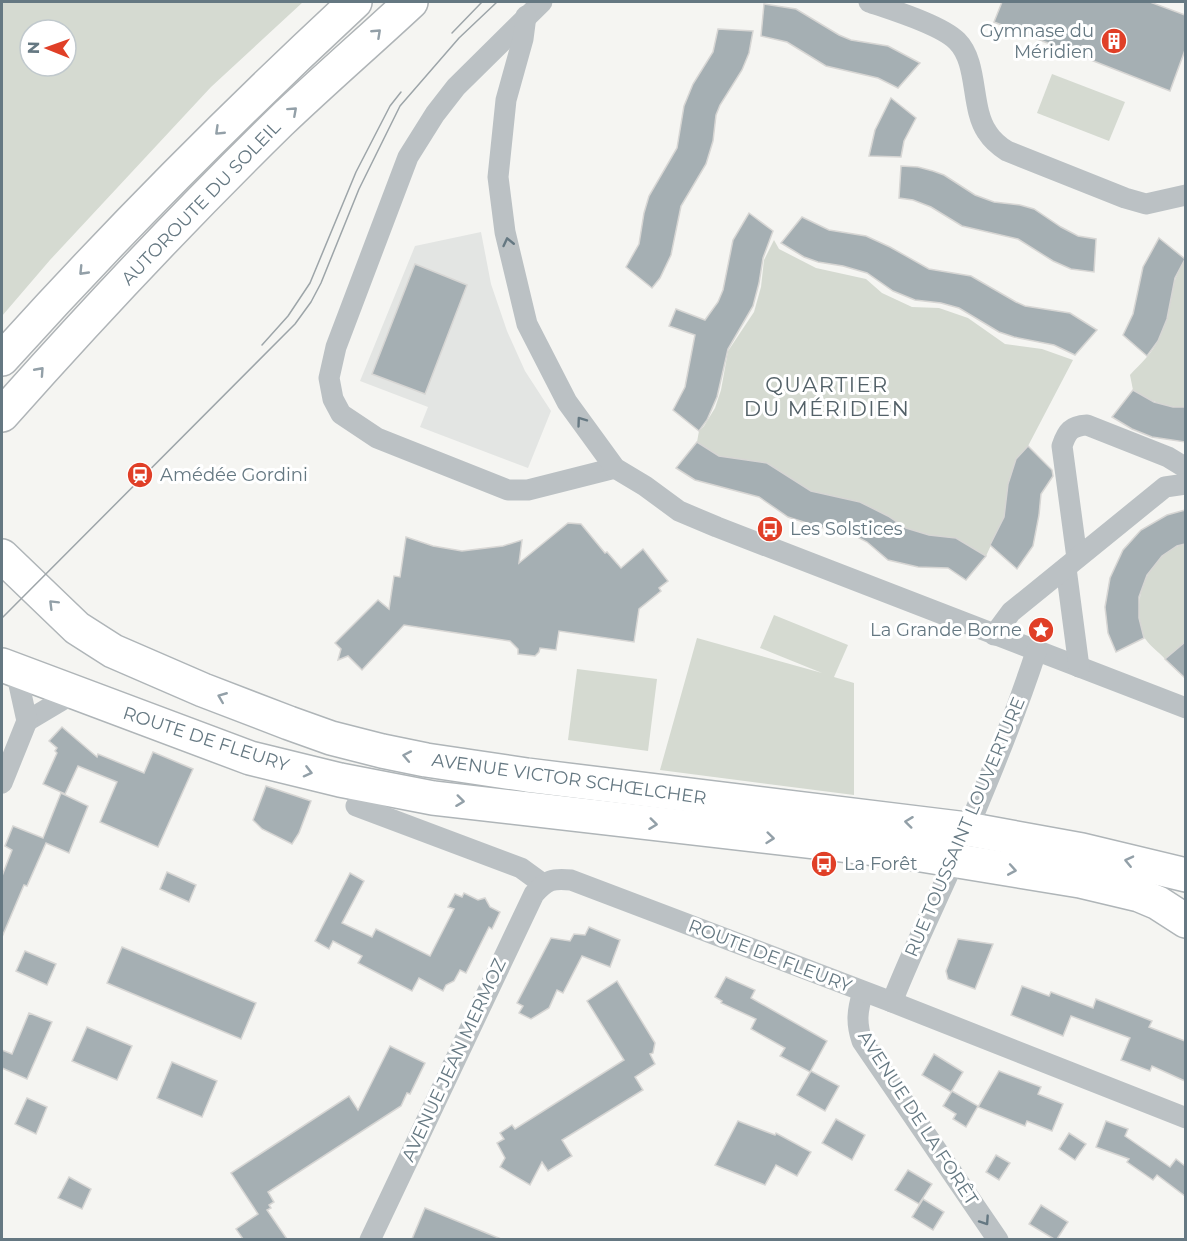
<svg xmlns="http://www.w3.org/2000/svg" width="1187" height="1241" font-family="Montserrat,sans-serif">
  <rect width="100%" height="100%" fill="#f5f5f2"/>
  <polygon fill="#e3e5e3" points="481,232 491,284 507,331 525,371 551,411 528,468 420,427 428,407 360,381 415,246"/>
  <g fill="#d5dad1" fill-rule="evenodd">
    <path d="M2,2H303L211,87L50,260L2,316ZM30,30H66V66H30Z"/>
    <polygon points="1052,74 1125,102 1109,141 1037,113"/>
    <polygon points="774,240 779,249 816,268 866,279 882,293 912,307 939,308 968,318 1005,344 1042,349 1073,360 1028,446 1016,459 1008,484 1004,517 986,556 956,538 929,535 906,528 834,498 811,491 767,463 719,456 697,442 699,431 704,426 715,408 721,390 728,351 754,312 761,287 764,260"/>
    <path d="M1185,259H1186L1185,408C1165,407 1150,401 1133,390L1130,375C1140,364 1153,353 1159,338C1168,312 1170,283 1185,259Z"/>
    <path d="M1185,544V642L1165,659C1159,652 1147,644 1143,635C1130,600 1148,553 1185,544Z"/>
    <polygon points="774,615 848,645 834,677 854,683 854,795 660,770 697,638 822,673 760,648"/>
    <polygon points="577,669 657,679 648,751 568,740"/>
  </g>
  <g fill="#a5afb3" stroke="#d7d6d4" stroke-width="1.5">
    <polygon points="1002,2 1150,2 1185,15 1185,50 1170,91 994,22"/>
    <polygon points="764,4 796,9 839,35 851,40 888,46 920,63 898,88 878,78 826,66 787,42 761,36"/>
    <polygon points="718,29 753,31 749,53 742,70 720,105 716,115 713,141 706,164 681,206 671,255 660,278 652,288 626,267 639,244 644,213 649,196 677,148 684,106 693,84 713,52"/>
    <polygon points="891,98 916,118 904,141 901,157 869,156 875,130"/>
    <polygon points="901,166 918,167 933,171 944,175 975,195 994,202 1020,205 1034,209 1061,227 1078,236 1096,239 1094,272 1071,269 1053,261 1018,239 962,226 931,207 913,200 899,198"/>
    <polygon points="749,213 773,231 763,258 759,283 753,306 728,349 717,397 707,420 699,431 673,410 685,387 695,335 669,326 676,309 705,320 718,302 723,290 733,240"/>
    <polygon points="802,217 829,230 866,236 890,247 929,269 971,276 1016,302 1025,306 1070,313 1097,330 1075,355 1054,345 1014,337 999,332 959,308 941,303 915,300 893,291 867,273 843,266 818,262 804,257 781,243"/>
    <polygon points="1159,238 1185,259 1175,278 1167,319 1158,341 1147,356 1123,335 1133,314 1143,267"/>
    <polygon points="415,264 467,285 425,394 372,374"/>
    <polygon points="1133,390 1154,402 1173,407 1185,407 1185,442 1152,437 1132,429 1112,417"/>
    <polygon points="697,442 719,456 767,463 811,491 860,502 888,516 906,528 929,535 956,538 986,556 966,580 948,568 918,567 888,560 867,542 850,533 819,527 788,517 759,497 695,480 676,468"/>
    <polygon points="1028,446 1052,470 1053,476 1041,494 1039,515 1033,546 1017,569 990,545 1004,517 1008,484 1016,459"/>
    <polygon points="1185,510 1185,544 1177,546 1162,556 1147,575 1139,597 1139,618 1144,638 1116,652 1108,633 1105,607 1110,578 1123,550 1141,530 1167,515"/>
    <polygon points="568,523 581,524 605,553 607,552 621,568 643,549 668,581 659,588 661,591 639,609 634,642 559,631 556,650 540,648 539,652 535,656 518,654 518,649 510,641 404,625 362,670 348,656 338,660 341,649 335,643 378,600 389,609 394,576 400,577 406,537 433,546 462,551 503,546 522,540 519,563"/>
    <polygon points="1185,642 1185,678 1165,659"/>
    <polygon points="62,727 97,757 98,754 144,773 153,752 193,769 158,847 100,822 117,782 78,766 65,794 43,784 57,753 55,751 57,748 49,741"/>
    <polygon points="266,786 311,801 299,833 292,844 262,829 253,820"/>
    <polygon points="61,793 88,806 69,853 46,843 27,886 24,885 2,937 2,876 12,850 5,846 13,826 43,838"/>
    <polygon points="167,872 196,885 189,902 160,889"/>
    <polygon points="350,873 364,881 342,923 372,937 376,929 430,956 454,909 448,907 455,894 462,897 464,893 478,900 485,898 490,907 500,912 492,929 489,927 466,973 460,970 454,981 446,985 443,991 419,978 412,991 358,963 362,956 333,941 329,949 315,941"/>
    <polygon points="589,927 620,940 610,967 582,956 563,993 557,990 549,1008 531,1019 519,1013 523,1006 517,1003 551,938 570,941 574,934 585,935"/>
    <polygon points="958,939 993,944 975,989 948,979 946,971"/>
    <polygon points="122,947 256,1003 241,1039 107,983"/>
    <polygon points="25,951 56,964 47,985 16,971"/>
    <polygon points="726,977 755,990 751,998 827,1041 810,1072 780,1056 785,1048 751,1029 756,1019 721,1003 722,1001 715,997"/>
    <polygon points="617,981 655,1043 653,1053 650,1054 655,1064 635,1077 643,1090 562,1140 572,1156 548,1171 542,1162 530,1185 500,1167 505,1158 497,1143 504,1139 500,1133 512,1125 515,1129 624,1060 587,1001"/>
    <polygon points="1022,986 1049,996 1051,992 1093,1008 1096,999 1152,1021 1149,1027 1185,1041 1185,1081 1152,1066 1150,1071 1121,1060 1130,1038 1071,1016 1063,1036 1011,1015"/>
    <polygon points="29,1013 52,1022 27,1079 2,1068 2,1050 12,1054"/>
    <polygon points="87,1027 132,1046 117,1080 72,1061"/>
    <polygon points="390,1046 425,1063 410,1094 407,1093 401,1106 268,1192 274,1202 269,1205 271,1208 267,1210 287,1239 243,1239 236,1229 258,1214 231,1173 349,1096 358,1110"/>
    <polygon points="934,1054 963,1072 951,1092 922,1075"/>
    <polygon points="172,1062 217,1081 202,1117 157,1098"/>
    <polygon points="811,1071 839,1086 825,1111 797,1095"/>
    <polygon points="999,1071 1041,1087 1038,1094 1063,1104 1052,1131 1027,1121 1025,1126 978,1107"/>
    <polygon points="952,1091 978,1106 966,1127 953,1119 956,1114 943,1106"/>
    <polygon points="27,1098 47,1107 36,1134 15,1124"/>
    <polygon points="836,1119 865,1135 852,1160 822,1143"/>
    <polygon points="738,1121 775,1135 776,1133 811,1152 797,1176 776,1165 765,1185 715,1165"/>
    <polygon points="1106,1121 1128,1129 1125,1136 1170,1167 1176,1159 1185,1166 1185,1196 1157,1175 1153,1180 1127,1162 1129,1159 1096,1147"/>
    <polygon points="1069,1133 1086,1144 1075,1160 1059,1149"/>
    <polygon points="996,1155 1010,1163 999,1180 986,1172"/>
    <polygon points="908,1170 932,1184 919,1204 895,1190"/>
    <polygon points="69,1177 91,1189 82,1209 58,1198"/>
    <polygon points="923,1199 944,1212 933,1230 912,1217"/>
    <polygon points="1041,1205 1068,1222 1057,1239 1054,1239 1029,1224"/>
    <polygon points="425,1208 501,1239 412,1239"/>
  </g>
  <g fill="none" stroke-linecap="round" stroke-linejoin="round">
    <g stroke="#afb5b8" stroke-width="36">
      <g id="primary">
        <polyline points="2,556 77,628 113,651 203,690 289,723 331,738 382,751 426,760 527,775 967,829 1082,850 1186,875"/>
        <polyline points="2,665 250,758 340,780 433,798 903,852 1080,881 1139,895 1158,903 1186,921"/>
      </g>
    </g>
    <g stroke="#afb4b7" stroke-width="36">
      <g id="highway">
        <path d="M2,359C114,235 232,116 355,2"/>
        <path d="M2,415C91,315 184,216 280,122C323,81 368,42 411,2"/>
      </g>
    </g>
    <g stroke="#bbc1c4" stroke-width="21">
      <polyline points="542,2 456,87 435,114 408,157 336,347 329,378 333,399 341,414 377,438 508,490 528,490 615,468"/>
      <path d="M869,2C892,10 941,25 957,41C979,63 970,107 987,132C992,140 999,146 1007,151L1125,198L1146,204L1186,195"/>
      <polyline points="526,16 523,39 506,100 498,177 505,232 527,324 567,402 615,468 645,486 679,511 717,527 1186,708"/>
      <path d="M1077,558L1062,446C1067,431 1071,426 1087,425L1168,457L1186,468"/>
      <polyline points="1066,568 1079,667"/>
      <polyline points="994,635 1011,612 1165,487 1186,484"/>
      <polyline points="27,721 74,693"/>
      <polyline points="2,783 27,721 16,671"/>
      <polyline points="356,806 521,868 543,884"/>
      <path d="M863,992C857,1011 856,1023 862,1041L998,1240"/>
      <path d="M892,1002C909,959 928,919 947,877C979,803 1011,728 1036,652"/>
      <path d="M370,1240L534,894C547,880 552,878 571,880L892,1002L1186,1118"/>
    </g>
    <use href="#primary" stroke="#fff" stroke-width="33"/>
    <use href="#highway" stroke="#fff" stroke-width="33"/>
    <g stroke="#9da5a9" stroke-width="1.5">
      <polyline points="452,33 482,2"/>
      <polyline points="262,345 288,316 310,283 356,172 390,106 401,92"/>
      <polyline points="2,618 295,324 311,302 321,283 359,189 400,106 459,38 497,2"/>
    </g>
  </g>
  <defs><path id="oneway-chevron" d="M-2-3.5L2.5 0L-2 3.5" fill="none" stroke-width="1.6" stroke-linecap="round" stroke-linejoin="round" transform="scale(1.5)"/></defs>
  <g stroke="#93a0a8">
    <use href="#oneway-chevron" transform="translate(377 33) rotate(-43)"/>
    <use href="#oneway-chevron" transform="translate(293 111) rotate(-42)"/>
    <use href="#oneway-chevron" transform="translate(219 131) rotate(136)"/>
    <use href="#oneway-chevron" transform="translate(83 271) rotate(134)"/>
    <use href="#oneway-chevron" transform="translate(40 371) rotate(-48)"/>
    <use href="#oneway-chevron" transform="translate(53 604) rotate(-135)"/>
    <use href="#oneway-chevron" transform="translate(222 697) rotate(-158)"/>
    <use href="#oneway-chevron" transform="translate(407 756) rotate(-169)"/>
    <use href="#oneway-chevron" transform="translate(308 772) rotate(14)"/>
    <use href="#oneway-chevron" transform="translate(460 801) rotate(7)"/>
    <use href="#oneway-chevron" transform="translate(909 822) rotate(-173)"/>
    <use href="#oneway-chevron" transform="translate(653 824) rotate(7)"/>
    <use href="#oneway-chevron" transform="translate(770 838) rotate(6)"/>
    <use href="#oneway-chevron" transform="translate(1129 861) rotate(-167)"/>
    <use href="#oneway-chevron" transform="translate(1012 870) rotate(10)"/>
  </g>
  <g stroke="#657882">
    <use href="#oneway-chevron" transform="translate(508 242) rotate(-103)"/>
    <use href="#oneway-chevron" transform="translate(581 421) rotate(-126)"/>
    <use href="#oneway-chevron" transform="translate(985 1221) rotate(56)"/>
  </g>
  <defs>
    <g id="building-disc" transform="scale(1.35)"><circle r="9.5" fill="#e03f27" stroke="#fff"/><path d="M-4-6H4V6H1V3H-1V6H-4ZM-2.5-4.3h1.7v1.8h-1.7ZM.8-4.3h1.7v1.8H.8ZM-2.5-1h1.7V.8h-1.7ZM.8-1h1.7V.8H.8Z" fill="#fff"/></g>
    <g id="station-disc" transform="scale(1.35)"><circle r="9.5" fill="#e03f27" stroke="#fff"/><path d="M-3-6H3Q5-6 5-4V2Q5 4 3 4L4.5 6H3L1.5 4h-3L-3 6H-4.5L-3 4Q-5 4-5 2V-4Q-5-6-3-6ZM-3.5-4v3h7v-3ZM-3.5 1v1.5H-2V1ZM2 1v1.5H3.5V1Z" fill="#fff"/></g>
    <g id="bus-disc" transform="scale(1.35)"><circle r="9.5" fill="#e03f27" stroke="#fff"/><path d="M-5-6H5V4H4V6H2V4H-2V6H-4V4H-5ZM-3.5-4V0h7V-4ZM-3.5 1.2v1.5H-2V1.2ZM2 1.2v1.5H3.5V1.2Z" fill="#fff"/></g>
    <g id="sight-disc" transform="scale(1.35)"><circle r="9.5" fill="#e03f27" stroke="#fff"/><path d="M0-6L1.8-2.2L6-1.7L2.9 1.2L3.7 5.4L0 3.3L-3.7 5.4L-2.9 1.2L-6-1.7L-1.8-2.2Z" fill="#fff"/></g>
  </defs>
  <g fill-rule="evenodd">
    <use href="#building-disc" x="1114" y="41"/>
    <use href="#station-disc" x="140" y="475"/>
    <use href="#bus-disc" x="770" y="529"/>
    <use href="#sight-disc" x="1041" y="630"/>
    <use href="#bus-disc" x="824" y="864"/>
  </g>
  <g text-anchor="middle" dominant-baseline="central" stroke-width="6" stroke-linejoin="round" paint-order="stroke">
    <g font-size="18" fill="#657882" stroke="#fff" text-anchor="start">
      <text x="1094" y="31" text-anchor="end">Gymnase du<tspan x="1094" dy="21">Méridien</tspan></text>
      <text x="160" y="475">Amédée Gordini</text>
      <text x="790" y="529">Les Solstices</text>
      <text x="1022" y="630" text-anchor="end">La Grande Borne</text>
      <text x="844" y="864">La Forêt</text>
    </g>
    <g font-size="18" fill="#657882" stroke="#fff">
      <text transform="translate(201 203) rotate(-46)">AUTOROUTE DU SOLEIL</text>
      <text transform="translate(206 739) rotate(18)">ROUTE DE FLEURY</text>
      <text transform="translate(569 779) rotate(8)">AVENUE VICTOR SCHŒLCHER</text>
      <text transform="translate(965 827) rotate(-67)">RUE TOUSSAINT LOUVERTURE</text>
      <text transform="translate(770 956) rotate(21)">ROUTE DE FLEURY</text>
      <text transform="translate(454 1060) rotate(-65)">AVENUE JEAN MERMOZ</text>
      <text transform="translate(918 1118) rotate(57)">AVENUE DE LA FORÊT</text>
    </g>
    <g font-size="21" letter-spacing="1.5" fill="#526067" stroke="#fff">
      <text x="827" y="384">QUARTIER<tspan x="827" dy="24">DU MÉRIDIEN</tspan></text>
    </g>
  </g>
  <rect width="1187" height="1241" fill="none" stroke="#657882" stroke-width="6"/>
  <g transform="translate(48 48) rotate(271)"><circle r="28" fill="#ffffff" stroke="#c1c9cd" stroke-width="1.5"/>
  <path d="M0-4.5L10 22L0 15L-10 22Z" fill="#e03f27"/>
  <text y="-9" font-size="16" font-weight="bold" text-anchor="middle" fill="#657882">N</text>
  </g>
</svg>
